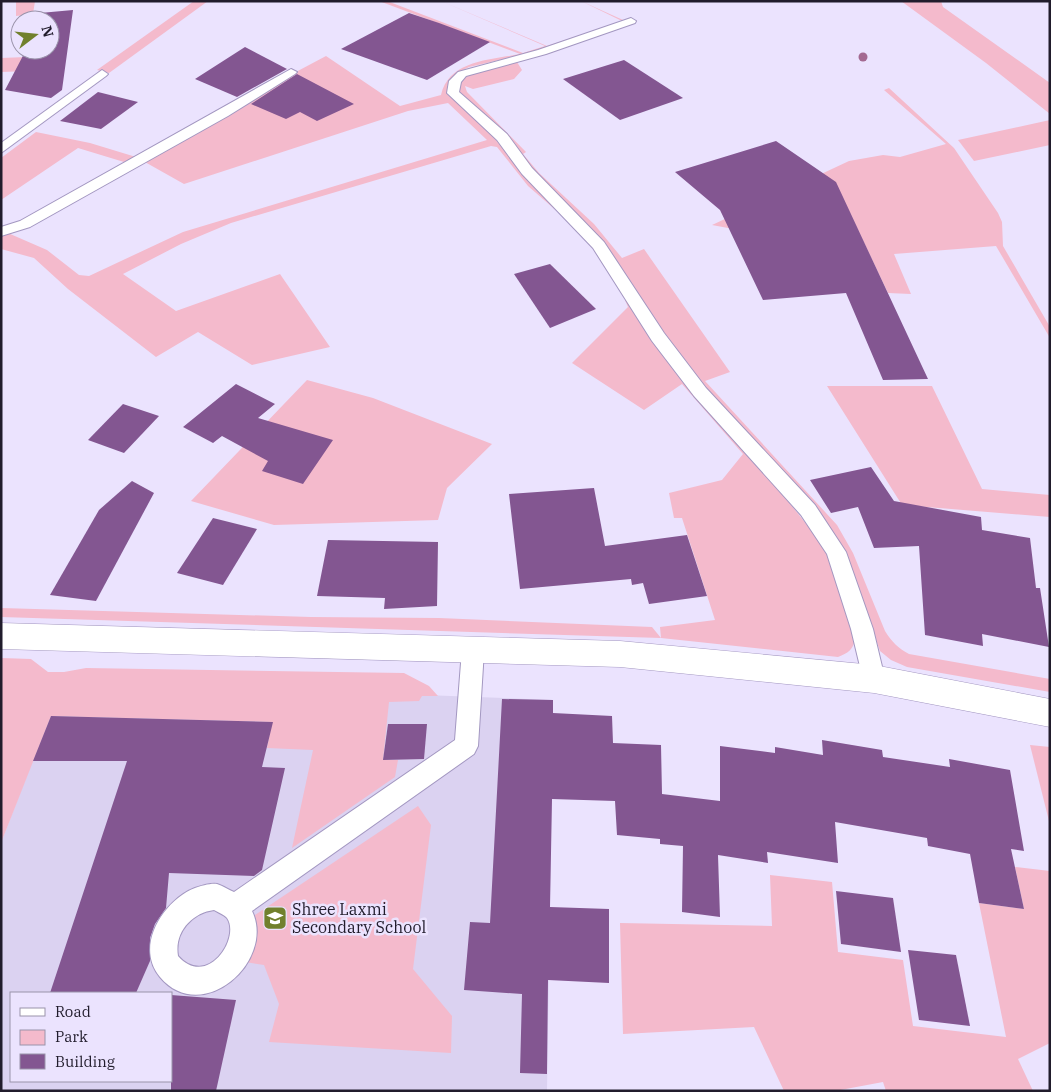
<svg xmlns="http://www.w3.org/2000/svg" width="1051" height="1092" font-family="'IBM Plex Serif',serif">
  <rect width="100%" height="100%" fill="#ebe3fe"/>
  <path fill="#dbd2f1" fill-rule="evenodd" d="M63,681L553,700L547,1091H1V843ZM11,993H171V1081H11Z"/>
  <g fill="#f4bacc">
    <polygon points="16,1 35,1 33,14 16,16"/>
    <polygon points="194,1 208,1 109,73 97,70"/>
    <path d="M379,1H387L523,53L545,46L441,1L547,46L622,21L581,1L623,20L622,23L542,50L469,67L459,72L447,86L448,95C479,115 499,144 522,173C539,195 562,213 582,233L528,186L497,147L491,146L231,223L181,244L123,274L176,311L280,274L330,347L252,365L198,332L156,357L68,289L34,258L1,249V230L47,250L79,275L89,276L183,232L487,140L448,103L408,111L184,184L136,157L124,162L78,148L1,200V158L36,132L90,143L136,157L326,56L400,106L441,95C449,60 491,60 520,54Z"/>
    <polygon points="901,1 941,1 943,7 1050,83 1050,114 986,63"/>
    <path d="M600,35L548,54L517,62L522,70L514,79L473,89L465,86L467,92L526,152L523,154L539,173L594,224L622,258L644,249L730,372L705,381L837,525L853,553L885,631C892,642 898,648 909,654L1050,679V692L907,667L891,660L880,651L845,554L832,531L816,510L700,383L656,324L608,249L459,93C457,84 460,80 467,74Z"/>
    <polygon points="52,56 30,71 1,72 1,58"/>
    <polygon points="889,88 954,148 998,213 1002,222 1003,246 1050,327 1050,338 996,246 894,254 911,294 888,293 838,188 770,225 728,228 712,225 849,161 883,155 900,157 946,144 884,90"/>
    <polygon points="1050,120 1050,145 974,161 958,140"/>
    <path d="M627,299L823,545L837,576L855,639C853,650 848,653 838,657L661,638L1,617V608L311,617L439,618L652,627L661,638L660,627L715,620L682,518H674L669,493L722,480L743,454L682,384L644,410L572,363L628,307L625,300Z"/>
    <polygon points="307,380 373,398 492,444 447,488 438,520 274,525 191,501"/>
    <polygon points="827,386 932,386 982,489 1050,495 1050,517 902,505"/>
    <polygon points="1,658 31,659 48,672 64,672 86,668 404,673 429,686 438,696 422,696 419,701 389,702 383,760 398,760 395,777 292,848 313,750 267,748 272,722 51,716 1,843"/>
    <polygon points="1030,745 1050,747 1050,825"/>
    <polygon points="418,806 431,825 413,969 452,1016 451,1053 269,1042 279,1004 264,965 245,962 255,915"/>
    <polygon points="1015,867 1050,871 1050,1043 1018,1059 1033,1091 886,1091 883,1082 835,1091 784,1091 754,1027 623,1034 620,923 772,926 770,875 832,882 838,952 903,960 913,1026 1006,1037 979,903 1024,909"/>
  </g>
  <g fill="#835691">
    <polygon points="73,10 62,90 51,98 5,90 26,50 50,50 50,20 39,20 40,13"/>
    <polygon points="409,13 439,23 490,42 427,80 341,49"/>
    <polygon points="245,47 287,69 237,97 195,79"/>
    <polygon points="624,60 683,98 620,120 563,79"/>
    <polygon points="297,74 354,104 317,121 300,112 286,119 251,104"/>
    <polygon points="98,92 138,102 101,129 60,121"/>
    <polygon points="776,141 836,182 928,379 883,380 846,293 763,300 720,210 675,172"/>
    <polygon points="550,264 596,309 550,328 514,274"/>
    <polygon points="236,384 275,404 258,418 333,440 303,484 262,471 268,461 222,436 213,443 183,427"/>
    <polygon points="123,404 159,416 124,453 88,440"/>
    <polygon points="871,467 894,501 981,517 982,530 1030,538 1036,588 1040,588 1049,647 982,634 983,646 925,635 919,546 874,548 858,507 831,513 810,480"/>
    <polygon points="132,481 154,493 96,601 50,595 99,510"/>
    <polygon points="594,488 605,546 687,535 707,596 649,604 643,583 632,585 631,579 520,589 509,494"/>
    <polygon points="213,518 257,529 223,585 177,573"/>
    <polygon points="328,540 438,542 437,606 384,609 385,598 317,596"/>
    <polygon points="502,699 553,700 553,713 612,716 613,743 661,745 662,794 720,801 720,746 775,753 775,747 823,755 822,740 882,750 883,757 950,767 949,759 1010,770 1024,851 1011,849 1024,909 979,903 970,854 928,846 927,838 835,822 838,863 767,852 768,863 718,855 720,917 682,912 683,846 660,844 660,839 617,835 615,801 552,799 550,907 609,909 609,983 548,980 547,1074 520,1073 522,994 464,990 470,922 490,923"/>
    <polygon points="51,716 273,722 262,767 285,768 262,870 254,876 169,873 166,908 155,924 150,938 150,961 136,993 50,993 127,761 33,761"/>
    <polygon points="388,724 427,724 424,759 383,760"/>
    <polygon points="836,891 893,898 901,952 841,944"/>
    <polygon points="908,950 956,955 970,1026 919,1020"/>
    <polygon points="171,995 236,1000 216,1091 171,1091"/>
  </g>
  <g fill="none" stroke-linecap="round" stroke-linejoin="round">
    <g stroke="#a397c1" stroke-width="2">
      <g id="service">
        <polygon points="631,18 636,21 635,23 546,54 466,76 461,82 459,92 507,134 532,168 604,242 664,333 706,388 815,505 846,552 873,629 885,679 882,686 874,689 866,686 863,679 851,629 827,554 801,515 694,396 652,341 593,248 522,174 497,140 447,93 449,81 458,72 538,50"/>
        <polygon points="291,69 297,72 295,74 228,116 30,227 1,236 1,227 20,221"/>
        <polygon points="102,70 108,74 106,76 1,153 1,143"/>
        <path d="M473,640L481,643L484,650L478,746L474,754L252,911C276,961 202,1027 160,977C134,946 164,900 195,888C201,886 211,883 217,884C223,886 229,890 234,892L455,740L462,650L465,643ZM214,910C219,913 225,915 227,918C241,938 207,989 178,956C174,932 192,913 214,910Z"/>
      </g>
    </g>
    <g stroke="#a397c1" stroke-width="1">
      <polygon id="tertiary" points="1,623 620,641 874,665 1050,699 1050,727 874,693 620,667 1,649"/>
    </g>
    <use href="#service" fill="#fff" fill-rule="evenodd"/>
    <use href="#tertiary" fill="#fff" fill-rule="evenodd"/>
  </g>
  <circle fill="#a36991" cx="863" cy="57" r="4.5"/>
  <defs>
    <g id="school-square" transform="scale(1.25)"><rect x="-9" y="-9" width="18" height="18" rx="4" fill="#71802d" stroke="#ebe3fe"/><path d="M0-5L7-2L0 1L-7-2ZM-4 1L0 2.5L4 1V4Q0 6-4 4Z" fill="#fff"/></g>
  </defs>
  <g fill-rule="evenodd">
    <use href="#school-square" x="275" y="918"/>
  </g>
  <g text-anchor="middle" dominant-baseline="central" stroke-width="5" stroke-linejoin="round" paint-order="stroke">
    <g font-size="16" fill="#211c2c" stroke="#ebe3fe" text-anchor="start">
      <text x="292" y="909">Shree Laxmi<tspan x="292" dy="18">Secondary School</tspan></text>
    </g>
  </g>
  <rect width="1051" height="1092" fill="none" stroke="#211c2c" stroke-width="5"/>
  <rect x="10" y="992" width="162" height="90" fill="#ebe3fe" stroke="#9a93aa"/>
  <rect x="20" y="1008" width="25" height="8" fill="#ffffff" stroke="#9a93aa"/>
  <text x="55" y="1017" font-size="15" fill="#211c2c">Road</text>
  <rect x="20" y="1030" width="25" height="15" fill="#f4bacc" stroke="#9a93aa"/>
  <text x="55" y="1042" font-size="15" fill="#211c2c">Park</text>
  <rect x="20" y="1054" width="25" height="15" fill="#835691" stroke="#9a93aa"/>
  <text x="55" y="1067" font-size="15" fill="#211c2c">Building</text>
  <g transform="translate(35 35) rotate(74)"><circle r="24" fill="#ebe3fe" stroke="#9a93aa"/>
  <path d="M0-4L9 19L0 12L-9 19Z" fill="#71802d"/>
  <text y="-8" font-size="14" font-weight="bold" text-anchor="middle" fill="#211c2c">N</text>
  </g>
</svg>
